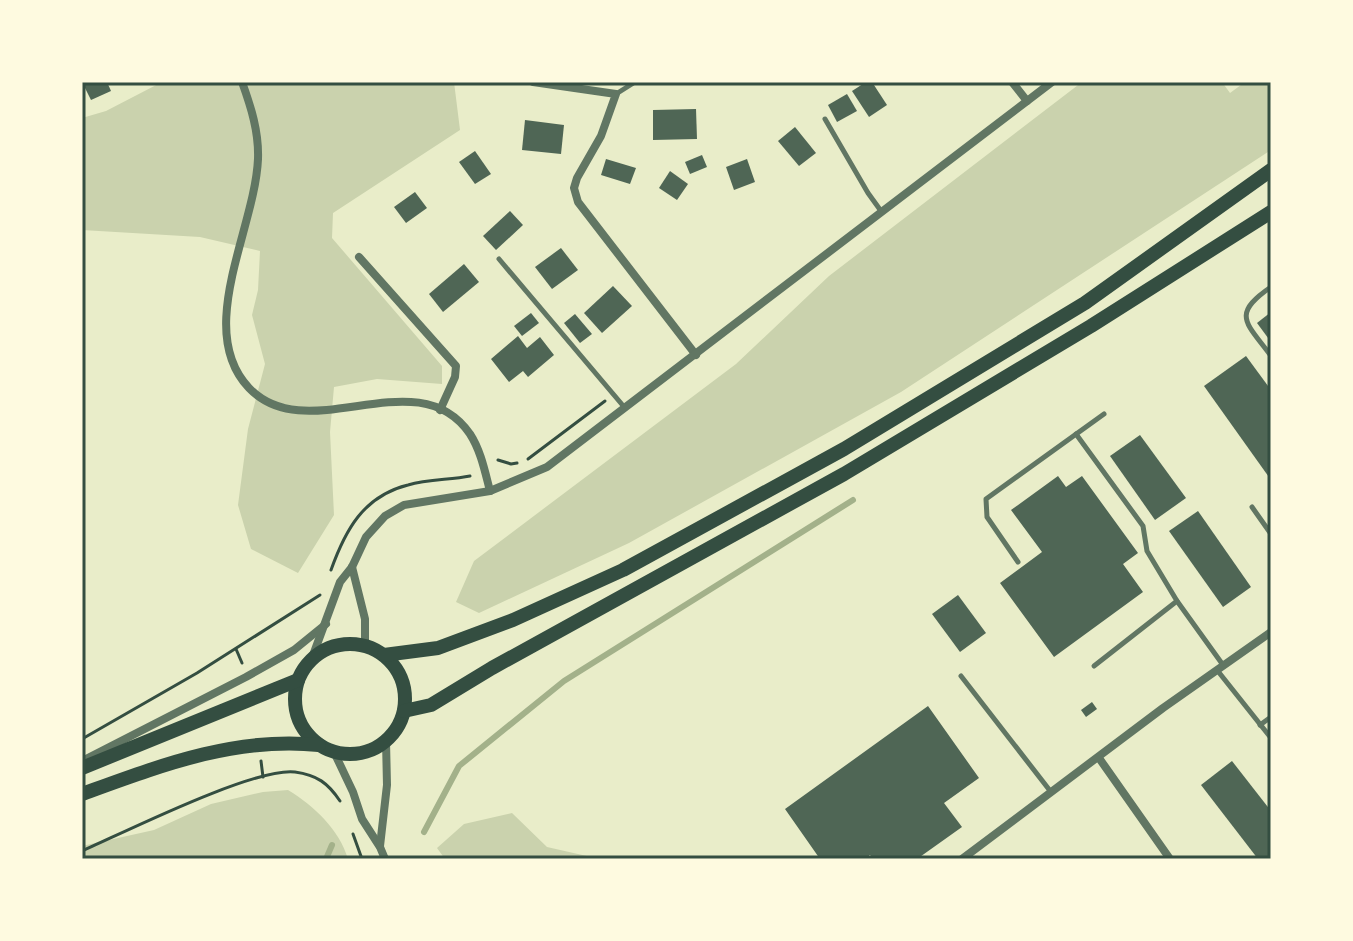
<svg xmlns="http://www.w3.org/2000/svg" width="1353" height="941" font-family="'Open Sans',sans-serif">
  <rect width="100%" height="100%" fill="#e9edc9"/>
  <g fill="#cad2ad">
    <polygon points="162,82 454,82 460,130 333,213 332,238 442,366 442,384 377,379 334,387 330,432 334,515 298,573 251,549 238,505 248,429 265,364 252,315 258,290 260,251 200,237 82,230 82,118 106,111"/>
    <polygon points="1082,82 1222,82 1230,93 1245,82 1271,82 1271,150 901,392 629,543 479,613 456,602 474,561 736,364 829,276"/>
    <path d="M288,790C314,806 339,829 348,859H82V846L154,830L211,804L263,792Z"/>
    <polygon points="512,813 547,847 600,859 445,859 437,848 464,824"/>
  </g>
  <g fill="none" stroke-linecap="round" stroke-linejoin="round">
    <g stroke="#a3b18a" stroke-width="6">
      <polyline points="424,832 459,766 564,681 853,500"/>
      <polyline points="326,859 332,845"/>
    </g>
  </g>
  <g fill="#4f6655">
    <polygon points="82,82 107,82 111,91 91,100"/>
    <polygon points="866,82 872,82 887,105 869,117 852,91"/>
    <polygon points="847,94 857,111 837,122 828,105"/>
    <polygon points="696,109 697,139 653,140 653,110"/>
    <polygon points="525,120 564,125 561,154 522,150"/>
    <polygon points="795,127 816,153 799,166 778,141"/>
    <polygon points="475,151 491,174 475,184 459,162"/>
    <polygon points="702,155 707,167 690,174 685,162"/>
    <polygon points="606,159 636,168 630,184 601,175"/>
    <polygon points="747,159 755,182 734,190 726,167"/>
    <polygon points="670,171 688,184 677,200 659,188"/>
    <polygon points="415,192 427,208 406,223 394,207"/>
    <polygon points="510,211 523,225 496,250 483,236"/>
    <polygon points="561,248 578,270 552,289 535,267"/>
    <polygon points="464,264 479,282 443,312 429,294"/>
    <polygon points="613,286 632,306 602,333 584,313"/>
    <polygon points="1271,312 1271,342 1257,323"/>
    <polygon points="531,313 539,323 522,336 514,326"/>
    <polygon points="575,314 592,334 580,343 564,323"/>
    <polygon points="518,336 527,348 540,337 554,355 528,377 523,371 509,382 491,359"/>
    <polygon points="1246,356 1271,390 1271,480 1204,386"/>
    <polygon points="1140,435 1186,498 1155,520 1110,456"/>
    <polygon points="1058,476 1066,487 1082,476 1138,553 1123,564 1143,592 1054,657 1000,583 1042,552 1011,510"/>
    <polygon points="1198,511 1251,587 1223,607 1169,531"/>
    <polygon points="958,595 986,633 960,652 932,614"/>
    <polygon points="1092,702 1097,709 1086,717 1081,710"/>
    <polygon points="928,706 979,778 944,803 962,827 917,859 873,859 870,855 865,859 820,859 785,809"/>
    <polygon points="1232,761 1271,811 1271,855 1266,859 1258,859 1201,785"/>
  </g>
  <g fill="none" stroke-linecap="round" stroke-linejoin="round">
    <g stroke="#344e41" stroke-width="3">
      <polyline points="528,459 605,401"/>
      <polyline points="498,460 511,464 517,463"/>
      <path d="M331,570C345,531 363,496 408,485C428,479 450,480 470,476"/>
      <polyline points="236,649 242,663"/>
      <polyline points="82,739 197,673 320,595"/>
      <polyline points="261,761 263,777"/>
      <polyline points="353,834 362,859"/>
      <path d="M82,851C125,832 255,767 295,772C317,775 328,783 340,801"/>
    </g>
    <g stroke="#617663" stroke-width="5">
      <polyline points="616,94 635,82"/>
      <polyline points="825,119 868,193 881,211"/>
      <polyline points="499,259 625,408"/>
      <path d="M1271,287C1230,315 1247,323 1271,356"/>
      <polyline points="1076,434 1143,526 1147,551 1177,601 1223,665"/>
      <polyline points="1252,507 1271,534"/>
      <polyline points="1018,562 987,517 986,499 1104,414"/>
      <polyline points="1094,666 1177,601"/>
      <polyline points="1217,670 1271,738"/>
      <polyline points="961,676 1051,792"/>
      <polyline points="1260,725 1271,717"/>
    </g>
    <g stroke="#617663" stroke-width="8">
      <path d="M242,82C251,107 259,132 258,159C255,229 194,330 249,388C308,450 417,357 470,434C481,451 485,472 490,491"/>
      <polyline points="533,82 616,94 601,136 577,178 574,188 578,202 696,355"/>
      <polyline points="1012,82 1027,101"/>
      <polyline points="359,257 456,366 455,377 440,410"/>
      <polyline points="352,567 365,619 365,645"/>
      <polyline points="312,658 340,582 352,567 366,537 385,516 404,505 490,491 547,467 1052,82"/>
      <polyline points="334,752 353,792 362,819 380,847 385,859"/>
      <polyline points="1099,758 1170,859"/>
      <polyline points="82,761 246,677 294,650 326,624"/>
      <polyline points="380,846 387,785 386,741"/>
      <polyline points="962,859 1163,708 1271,632"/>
    </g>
    <g stroke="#344e41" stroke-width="14">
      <circle cx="350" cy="699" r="55"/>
      <polyline points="384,655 438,648 513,620 623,570 844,449 1085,303 1271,170"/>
      <polyline points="404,711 431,705 492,668 844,474 1091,326 1271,212"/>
      <polyline points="82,768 298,680"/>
      <path d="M82,794C159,766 236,736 319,745"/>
    </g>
  </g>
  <rect width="1353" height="941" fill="none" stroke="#fefae0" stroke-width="168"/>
  <rect x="84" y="84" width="1185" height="773" fill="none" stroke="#344e41" stroke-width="3"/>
</svg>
